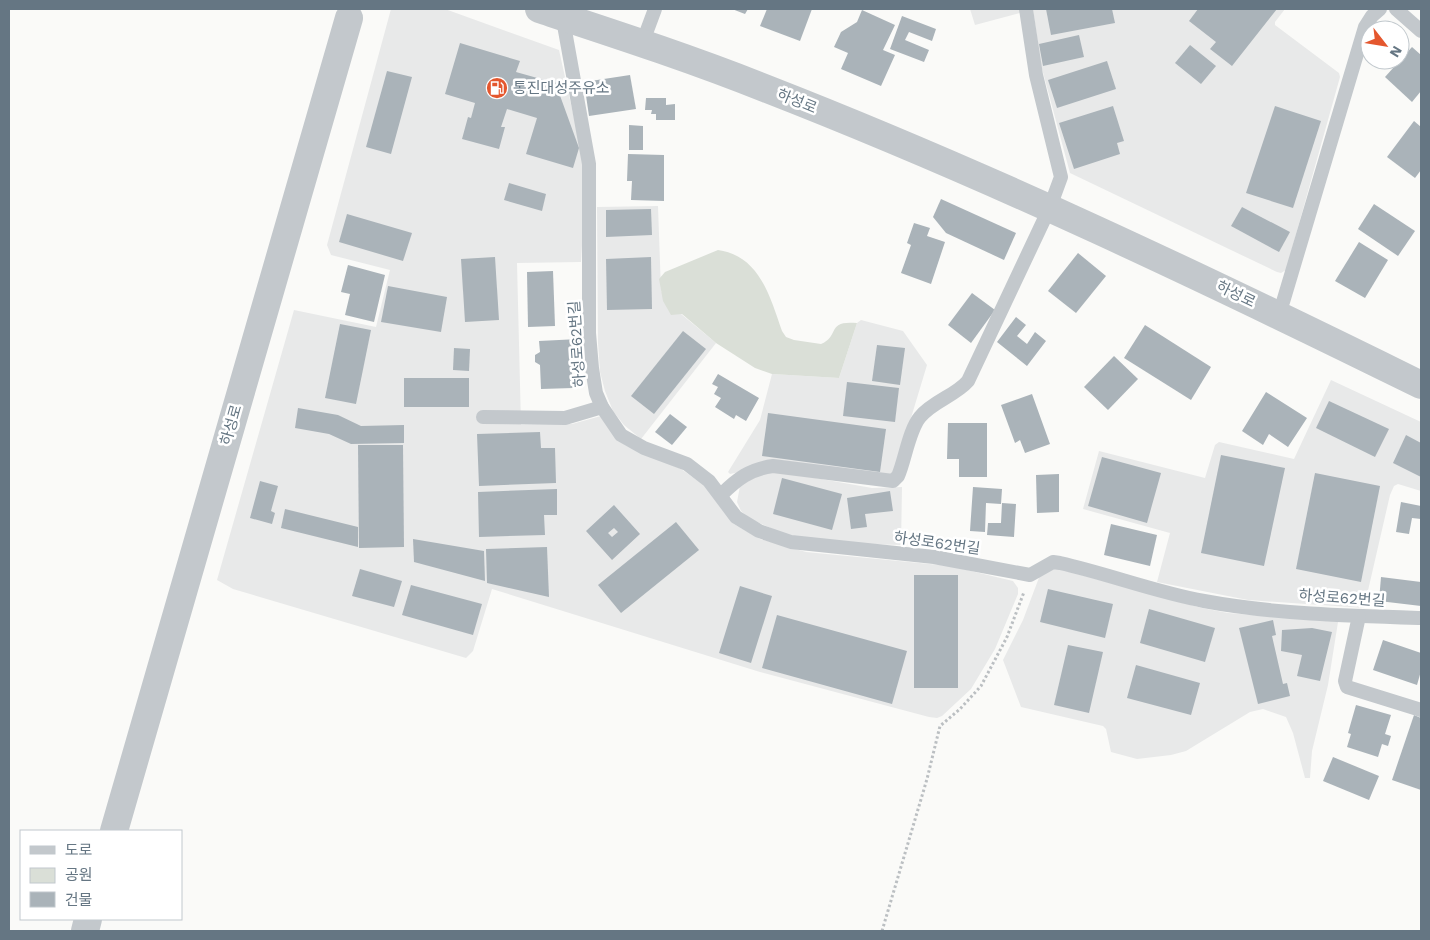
<svg xmlns="http://www.w3.org/2000/svg" width="1430" height="940" font-family="'Work Sans','Noto Sans KR',sans-serif">
  <rect width="100%" height="100%" fill="#fafaf8"/>
  <g fill="#e8e9e9">
    <polygon points="391,9 445,9 559,50 582,154 584,213 581,262 517,263 521,425 572,424 601,416 625,445 681,469 694,478 706,487 734,524 760,539 806,552 950,566 1013,581 1018,588 1018,594 995,649 971,689 942,716 937,718 929,717 760,672 492,589 473,651 466,658 233,589 217,580 294,310 376,327 390,270 331,255 327,245"/>
    <polygon points="970,9 1020,9 1020,13 975,25"/>
    <polygon points="1033,9 1285,9 1275,22 1275,25 1339,73 1340,77 1286,270 1281,273 1277,272 1070,173 1041,65"/>
    <polygon points="658,206 661,291 681,314 716,343 641,439 624,425 613,411 605,391 600,372 598,343 597,207"/>
    <polygon points="861,320 903,331 927,365 894,474 739,472 730,474 728,472 760,420 772,374 839,378 857,323"/>
    <polygon points="1331,380 1421,422 1421,491 1398,484 1394,486 1390,495 1364,608 1248,600 1157,582 1170,533 1083,509 1099,451 1205,478 1215,445 1219,442 1294,459"/>
    <polygon points="782,472 872,488 902,487 901,545 864,544 789,536 750,519 741,511 737,502 740,486 762,473"/>
    <polygon points="1056,568 1202,608 1228,613 1338,622 1328,685 1312,751 1310,778 1305,778 1293,733 1286,717 1263,709 1250,712 1186,751 1171,755 1137,759 1111,752 1106,729 1103,726 1021,707 1003,660 1023,620 1040,575"/>
  </g>
  <path fill="#dadfd7" d="M718,250C760,256 770,297 782,331L786,337L794,340L821,344C840,336 826,320 857,323L839,378L772,374L755,368L716,343L682,314L671,315L663,301L659,279L665,272Z"/>
  <g fill="#aab3b9" fill-rule="evenodd">
    <polygon points="732,9 748,9 745,14"/>
    <polygon points="767,9 812,9 800,41 760,26"/>
    <polygon points="1046,9 1112,9 1115,23 1051,35"/>
    <polygon points="1198,9 1277,9 1232,66 1210,49 1216,42 1189,21"/>
    <polygon points="862,10 895,25 883,50 895,55 881,86 841,69 848,53 834,47 841,32 857,22"/>
    <polygon points="902,16 936,29 932,41 909,32 905,40 929,50 924,62 890,49"/>
    <polygon points="1079,35 1084,57 1043,66 1039,44"/>
    <polygon points="460,43 520,61 516,72 548,81 554,79 579,148 573,168 526,154 537,118 507,109 501,127 505,127 499,149 462,139 468,117 471,118 475,103 445,94"/>
    <polygon points="1190,45 1216,66 1201,84 1175,63"/>
    <polygon points="1412,47 1421,55 1421,91 1412,102 1385,77"/>
    <polygon points="1107,61 1116,89 1057,108 1048,80"/>
    <polygon points="387,71 412,77 391,154 366,147"/>
    <polygon points="630,75 636,109 589,116 584,82"/>
    <polygon points="646,98 666,98 666,105 675,104 675,120 656,120 656,114 651,114 652,110 645,110"/>
    <polygon points="1113,106 1124,141 1117,143 1120,154 1074,169 1059,123"/>
    <polygon points="1275,106 1321,121 1293,208 1246,193"/>
    <polygon points="1414,121 1421,127 1421,170 1415,178 1387,157"/>
    <polygon points="629,125 643,126 643,150 629,150"/>
    <polygon points="628,154 664,155 664,201 631,200 632,181 627,181"/>
    <polygon points="509,183 546,194 542,211 504,200"/>
    <polygon points="941,199 1016,233 1004,260 946,233 933,217"/>
    <polygon points="1374,204 1415,231 1398,256 1358,229"/>
    <polygon points="1242,207 1290,232 1279,252 1231,226"/>
    <polygon points="651,209 652,235 606,237 606,210"/>
    <polygon points="347,214 412,233 403,261 339,242"/>
    <polygon points="914,223 930,228 927,236 945,242 931,284 901,273 911,245 907,243"/>
    <polygon points="1359,242 1388,260 1365,298 1335,281"/>
    <polygon points="1078,253 1106,276 1076,313 1048,291"/>
    <polygon points="495,257 499,320 465,322 461,259"/>
    <polygon points="651,257 652,309 607,310 606,259"/>
    <polygon points="348,265 385,275 374,322 345,315 350,294 341,292"/>
    <polygon points="553,271 555,326 528,327 527,272"/>
    <polygon points="388,286 447,297 441,332 381,322"/>
    <polygon points="972,293 995,310 971,343 948,325"/>
    <polygon points="1016,317 1026,325 1017,336 1027,344 1035,332 1046,341 1027,366 997,342"/>
    <polygon points="340,324 371,330 356,404 325,398"/>
    <polygon points="1145,325 1211,367 1191,400 1124,358"/>
    <polygon points="683,331 706,349 654,414 631,396"/>
    <polygon points="579,339 580,356 571,357 573,388 541,389 540,365 535,362 535,355 540,352 539,341"/>
    <polygon points="877,345 905,348 900,385 872,381"/>
    <polygon points="454,348 470,349 469,371 453,370"/>
    <polygon points="1114,356 1138,379 1108,410 1084,387"/>
    <polygon points="718,374 759,398 746,421 736,415 734,419 715,407 721,398 714,394 718,387 712,384"/>
    <rect x="404" y="378" width="65" height="29"/>
    <polygon points="847,382 899,388 895,422 843,416"/>
    <polygon points="1266,392 1307,418 1288,447 1269,434 1263,445 1242,431"/>
    <polygon points="1032,394 1050,444 1025,453 1020,440 1015,443 1001,405"/>
    <polygon points="1329,401 1389,429 1375,457 1316,428"/>
    <polygon points="298,408 338,415 361,426 404,425 404,443 351,444 329,434 295,428"/>
    <polygon points="768,413 886,429 880,472 762,456"/>
    <polygon points="670,414 687,427 672,445 655,432"/>
    <polygon points="948,423 987,423 987,477 959,477 959,459 947,459"/>
    <polygon points="540,432 541,448 555,448 556,483 479,486 477,434"/>
    <polygon points="1406,435 1421,443 1421,477 1393,463"/>
    <polygon points="358,445 403,445 404,547 359,548"/>
    <polygon points="1221,455 1285,468 1264,566 1201,553"/>
    <polygon points="1102,457 1161,473 1147,523 1088,506"/>
    <polygon points="1315,473 1380,486 1361,582 1296,569"/>
    <polygon points="1059,474 1059,512 1037,513 1036,475"/>
    <polygon points="782,478 842,494 832,530 773,514"/>
    <polygon points="260,481 278,486 271,511 275,513 272,524 250,518"/>
    <polygon points="973,487 1002,489 1001,504 986,503 985,532 970,531"/>
    <polygon points="557,489 557,515 544,515 545,535 479,537 478,492"/>
    <polygon points="890,491 893,511 865,514 867,527 851,529 847,498"/>
    <polygon points="1401,502 1421,506 1421,519 1412,518 1409,534 1396,532"/>
    <polygon points="1002,503 1016,504 1014,537 987,535 988,523 1001,523"/>
    <path d="M614,505L640,534L612,560L586,531ZM614,528L618,532L612,537L608,533Z"/>
    <polygon points="285,509 358,527 358,547 281,528"/>
    <polygon points="676,522 699,550 621,613 598,585"/>
    <polygon points="1111,524 1157,535 1150,566 1104,555"/>
    <polygon points="413,539 484,551 485,581 414,562"/>
    <polygon points="547,547 549,597 487,583 486,549"/>
    <polygon points="360,569 402,581 394,607 352,596"/>
    <rect x="914" y="575" width="44" height="113"/>
    <polygon points="1381,577 1421,582 1421,606 1379,601"/>
    <polygon points="411,585 482,604 473,635 402,615"/>
    <polygon points="740,586 772,596 751,663 719,653"/>
    <polygon points="1048,589 1113,604 1105,638 1040,622"/>
    <polygon points="1149,609 1215,628 1205,662 1140,643"/>
    <polygon points="777,615 907,651 892,704 762,668"/>
    <polygon points="1273,620 1276,635 1272,636 1283,684 1287,683 1290,696 1258,704 1239,628"/>
    <polygon points="1312,628 1332,632 1320,681 1297,676 1302,655 1281,651 1282,630"/>
    <polygon points="1383,640 1421,653 1421,671 1417,685 1373,670"/>
    <polygon points="1068,645 1103,652 1089,713 1054,705"/>
    <polygon points="1136,665 1200,683 1191,715 1127,698"/>
    <polygon points="1356,705 1391,715 1385,734 1391,736 1388,746 1382,744 1378,757 1347,747 1351,734 1348,733"/>
    <polygon points="1414,715 1421,718 1421,790 1392,780"/>
    <polygon points="1333,757 1379,776 1369,800 1323,781"/>
  </g>
  <g fill="none" stroke-linecap="round" stroke-linejoin="round">
    <polyline stroke="#bbbfc2" stroke-width="3" stroke-dasharray="2.5 2.5" stroke-linecap="butt" points="882,931 927,779 940,726 960,709 981,686 1007,637 1024,592"/>
    <g stroke="#c3c8cc" stroke-width="14">
      <polyline points="1396,9 1421,31"/>
      <path d="M562,14L589,164V333L592,368L596,393L602,407L621,435L644,448L687,464L709,481L736,517L759,531L791,542L934,557L1030,575L1053,562L1060,563C1109,574 1155,592 1204,601C1274,614 1350,616 1421,618"/>
      <polyline points="642,44 655,9"/>
      <polyline points="1283,302 1365,27 1372,16 1380,9"/>
      <polyline points="483,417 565,418 602,407"/>
      <path d="M721,495C737,479 750,469 773,466L893,481L898,476C905,460 909,430 920,417C933,401 955,396 968,381L1050,207L1061,177L1036,75L1026,9"/>
      <polyline points="1359,616 1345,681 1347,687 1421,710"/>
    </g>
    <g stroke="#c3c8cc" stroke-width="28">
      <polyline points="114,831 349,18"/>
      <polyline points="85,931 88,919"/>
    </g>
    <path stroke="#c3c8cc" stroke-width="28" d="M539,9C615,34 692,59 767,89C990,176 1206,279 1421,385"/>
  </g>
  <defs>
    <g id="fuel-disc" transform="scale(1.125)"><circle r="9.5" fill="#e4572e" stroke="#fff"/><path d="M-5.5-6h7V0h2V4h1.3V-2.5L3-4.5l.8-.8L6-3V5H2.5V1h-1V6h-7ZM-4.2-4.7v3.2H.2V-4.7Z" fill="#fff"/></g>
  </defs>
  <g fill-rule="evenodd">
    <use href="#fuel-disc" x="497" y="88"/>
  </g>
  <g text-anchor="middle" dominant-baseline="central" stroke-width="5" stroke-linejoin="round" paint-order="stroke">
    <g font-size="15" fill="#657683" stroke="#fff" text-anchor="start">
      <text x="513" y="88">통진대성주유소</text>
    </g>
    <g font-size="15" fill="#657683" stroke="#fff">
      <text transform="translate(797 101) rotate(22)">하성로</text>
      <text transform="translate(1236 294) rotate(26)">하성로</text>
      <text transform="translate(577 344) rotate(-94)">하성로62번길</text>
      <text transform="translate(231 425) rotate(-74)">하성로</text>
      <text transform="translate(937 543) rotate(8)">하성로62번길</text>
      <text transform="translate(1342 598) rotate(4)">하성로62번길</text>
    </g>
  </g>
  <rect width="1430" height="940" fill="none" stroke="#657683" stroke-width="20"/>
  <rect x="20" y="830" width="162" height="90" fill="#ffffff" stroke="#c1c8cd"/>
  <rect x="30" y="846" width="25" height="8" fill="#c3c8cc" stroke="#c1c8cd"/>
  <text x="65" y="855" font-size="15" fill="#657683">도로</text>
  <rect x="30" y="868" width="25" height="15" fill="#dadfd7" stroke="#c1c8cd"/>
  <text x="65" y="880" font-size="15" fill="#657683">공원</text>
  <rect x="30" y="892" width="25" height="15" fill="#aab3b9" stroke="#c1c8cd"/>
  <text x="65" y="905" font-size="15" fill="#657683">건물</text>
  <g transform="translate(1385 45) rotate(121)"><circle r="24" fill="#ffffff" stroke="#c1c8cd"/>
  <path d="M0-4L9 19L0 12L-9 19Z" fill="#e4572e"/>
  <text y="-8" font-size="14" font-weight="bold" text-anchor="middle" fill="#657683">N</text>
  </g>
</svg>
